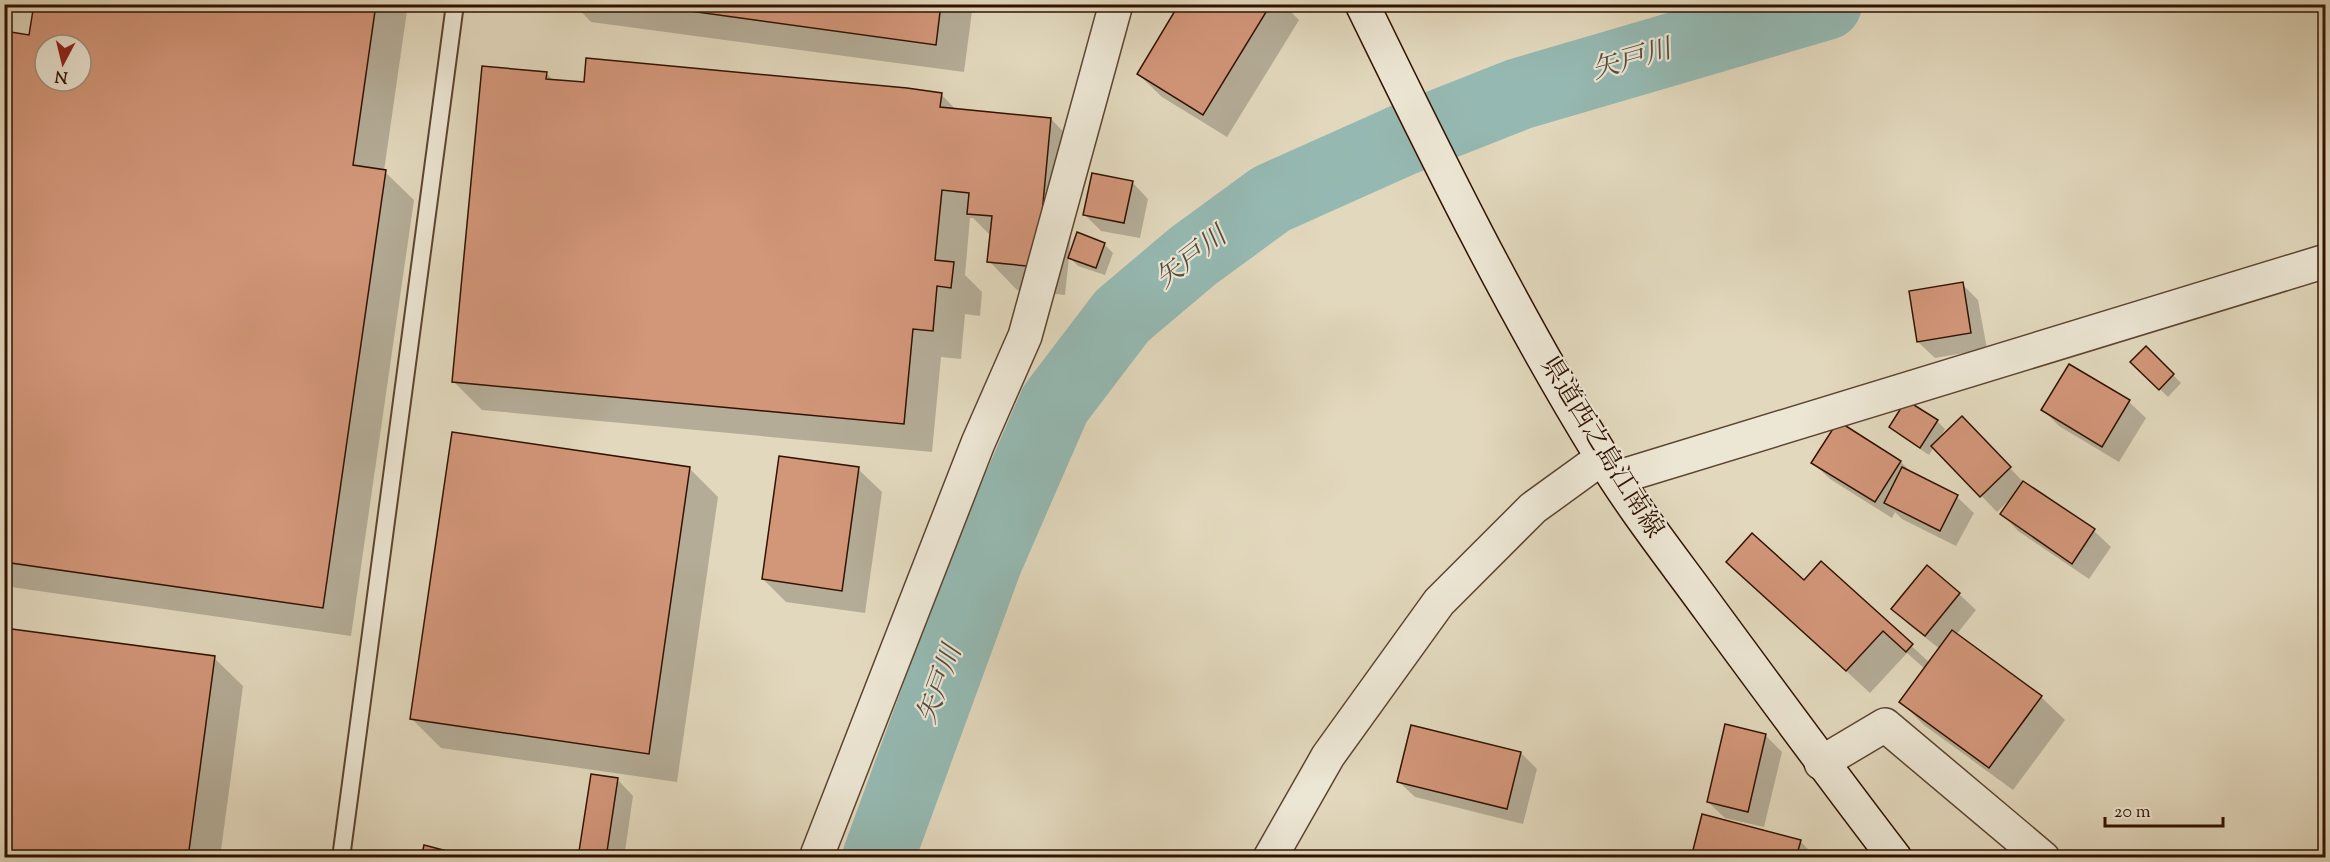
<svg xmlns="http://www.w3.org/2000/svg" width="2330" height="862" font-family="'Sorts Mill Goudy','Noto Serif JP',serif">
  <rect width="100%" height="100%" fill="#e2d8bd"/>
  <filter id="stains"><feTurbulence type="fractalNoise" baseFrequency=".00333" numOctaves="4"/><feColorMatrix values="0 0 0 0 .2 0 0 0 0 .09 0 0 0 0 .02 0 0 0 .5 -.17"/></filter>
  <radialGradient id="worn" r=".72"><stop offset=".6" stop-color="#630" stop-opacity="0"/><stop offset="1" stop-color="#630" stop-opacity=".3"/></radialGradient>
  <g fill="#0003" fill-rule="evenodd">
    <path d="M4,4H408L384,171L414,200L351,636L4,586V33L30,37L34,9ZM45,45H81V81H45Z"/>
    <polygon points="574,4 973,4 964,72 591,22"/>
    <polygon points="1177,4 1283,4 1299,20 1227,137 1162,97 1138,74 1179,7"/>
    <polygon points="546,73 554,81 941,94 957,111 1051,119 1079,148 1069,255 1078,234 1105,245 1113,253 1105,275 1078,266 1069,257 1065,295 1017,290 989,261 991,236 973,218 970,218 965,275 982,292 980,316 965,314 961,359 941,357 932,452 482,410 454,382"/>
    <polygon points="1132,182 1148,199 1140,238 1101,231 1084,214"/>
    <polygon points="1962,284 1978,300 1987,349 1935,358 1918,342"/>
    <polygon points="2146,348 2181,383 2168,397 2132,362"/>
    <polygon points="2070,366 2129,402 2146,418 2119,462 2059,426 2043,410"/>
    <polygon points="1937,421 1945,429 1940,438 1978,434 2026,485 2094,531 2111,547 2089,579 2018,531 2002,514 2010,499 1997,512 1934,447 1929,455 1899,435 1891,427"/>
    <polygon points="1901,462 1912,473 1957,497 1974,513 1956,546 1902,519 1895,512 1892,518 1830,479 1813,463"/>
    <polygon points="689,468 718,497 677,782 441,748 412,719"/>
    <polygon points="858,469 882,492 865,613 786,602 763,579"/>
    <polygon points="1728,562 1804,582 1821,563 1930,663 1940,649 1909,625 1893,609 1959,594 1976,610 1956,635 2041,697 2065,720 2013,790 1924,725 1901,702 1925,669 1907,653 1870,693"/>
    <polygon points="214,658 243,686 220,858 4,858"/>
    <polygon points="1765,735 1782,752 1764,827 1725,818 1708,802"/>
    <polygon points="1521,753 1537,769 1523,824 1415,797 1398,781"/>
    <polygon points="617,779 633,796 624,858 580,858"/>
    <polygon points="1800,841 1817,858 1692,858"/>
  </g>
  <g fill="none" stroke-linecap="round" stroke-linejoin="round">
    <polyline stroke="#95b9b2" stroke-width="72" points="878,858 987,560 1055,404 1122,316 1193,256 1271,199 1405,139 1519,94 1826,4"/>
  </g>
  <g fill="#d29679" stroke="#311200" stroke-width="1.5" fill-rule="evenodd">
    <path d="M34,4H376L353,165L386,170L323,608L4,562V31L29,35ZM45,45H81V81H45Z"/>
    <polygon points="639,4 941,4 936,45"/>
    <polygon points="1179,4 1271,4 1203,115 1137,74"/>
    <polygon points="586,58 907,88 942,93 940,107 1051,118 1037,267 987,262 992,216 967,214 969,193 942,190 935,260 954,262 951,288 937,286 933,331 913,329 904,424 452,382 482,66 547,72 546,79 584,82"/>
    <polygon points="1092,173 1133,181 1124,223 1083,215"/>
    <polygon points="1077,232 1105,243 1096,268 1068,258"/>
    <polygon points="1963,282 1971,333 1917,342 1909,291"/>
    <polygon points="2146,346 2174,374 2159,390 2130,362"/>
    <polygon points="2069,364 2130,400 2102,447 2041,410"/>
    <polygon points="1906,400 1938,420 1920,448 1889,427"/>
    <polygon points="1962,416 2011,467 1980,497 1931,446"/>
    <polygon points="1838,421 1901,461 1875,502 1811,463"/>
    <polygon points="452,432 690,467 649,754 410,719"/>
    <polygon points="779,456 859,467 842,591 762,579"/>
    <polygon points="1902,467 1958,495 1940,531 1884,503"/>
    <polygon points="2023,481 2095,529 2072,564 2000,514"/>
    <polygon points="1752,533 1804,580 1821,561 1913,644 1906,652 1883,631 1846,671 1726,562"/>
    <polygon points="1927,565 1960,593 1925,636 1891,609"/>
    <polygon points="4,628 215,656 188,858 4,858"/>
    <polygon points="1952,630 2042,696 1989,768 1899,702"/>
    <polygon points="1725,724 1766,734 1748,812 1707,802"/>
    <polygon points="1411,725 1521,752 1507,809 1397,782"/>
    <polygon points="591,774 618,778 606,858 578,858"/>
    <polygon points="1702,814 1801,840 1796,858 1691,858"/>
    <polygon points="424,845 474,858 421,858"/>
  </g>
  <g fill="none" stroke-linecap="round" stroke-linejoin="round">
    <g stroke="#5d442f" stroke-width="20">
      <polyline id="service" points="341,858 455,4"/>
    </g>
    <g stroke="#5d442f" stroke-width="36">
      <g id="minor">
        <polyline points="1616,478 2326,261"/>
        <polyline points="1821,763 1885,725 2043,858"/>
        <polyline points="816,858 978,443 1025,336 1116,4"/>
        <polyline points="1270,858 1328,756 1439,602 1533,508 1602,458"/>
      </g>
    </g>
    <g stroke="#311200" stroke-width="36">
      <path id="secondary" d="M1362,4C1437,158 1512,311 1602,457C1634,510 1673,559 1710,610C1771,693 1832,776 1895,858"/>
    </g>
    <use href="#service" stroke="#ece6d4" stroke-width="16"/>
    <use href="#minor" stroke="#ece6d4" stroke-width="33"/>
    <use href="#secondary" stroke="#ece6d4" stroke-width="33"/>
  </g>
  <g text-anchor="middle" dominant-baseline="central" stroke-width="4.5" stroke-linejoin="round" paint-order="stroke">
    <g font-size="26" fill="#311200" stroke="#ece6d4">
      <text transform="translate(1601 448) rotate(58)">県道西之島江南線</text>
    </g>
    <g font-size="27" font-style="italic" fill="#544c3e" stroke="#ece6d4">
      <text transform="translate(1632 61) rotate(-16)">矢戸川</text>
      <text transform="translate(1192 259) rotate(-38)">矢戸川</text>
      <text transform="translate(941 685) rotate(-70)">矢戸川</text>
    </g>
  </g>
  <rect width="2330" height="862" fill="none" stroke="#e2d8bd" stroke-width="24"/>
  <rect x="6" y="6" width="2318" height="850" fill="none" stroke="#311200" stroke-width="3"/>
  <rect x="12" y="12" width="2306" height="838" fill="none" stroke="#311200" stroke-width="1.5"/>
  <g transform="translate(63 63) rotate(187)"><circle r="28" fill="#ece6d4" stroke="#a1917f" stroke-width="1.5"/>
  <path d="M0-4.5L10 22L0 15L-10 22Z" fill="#8f2418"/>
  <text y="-9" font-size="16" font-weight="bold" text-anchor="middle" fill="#311200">N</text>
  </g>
  <path d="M2105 817v9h118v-9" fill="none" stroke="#311200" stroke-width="3"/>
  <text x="2114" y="817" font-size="18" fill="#311200" stroke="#ece6d4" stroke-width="4.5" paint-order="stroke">20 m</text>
  <rect width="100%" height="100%" filter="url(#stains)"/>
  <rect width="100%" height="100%" fill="url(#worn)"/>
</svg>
